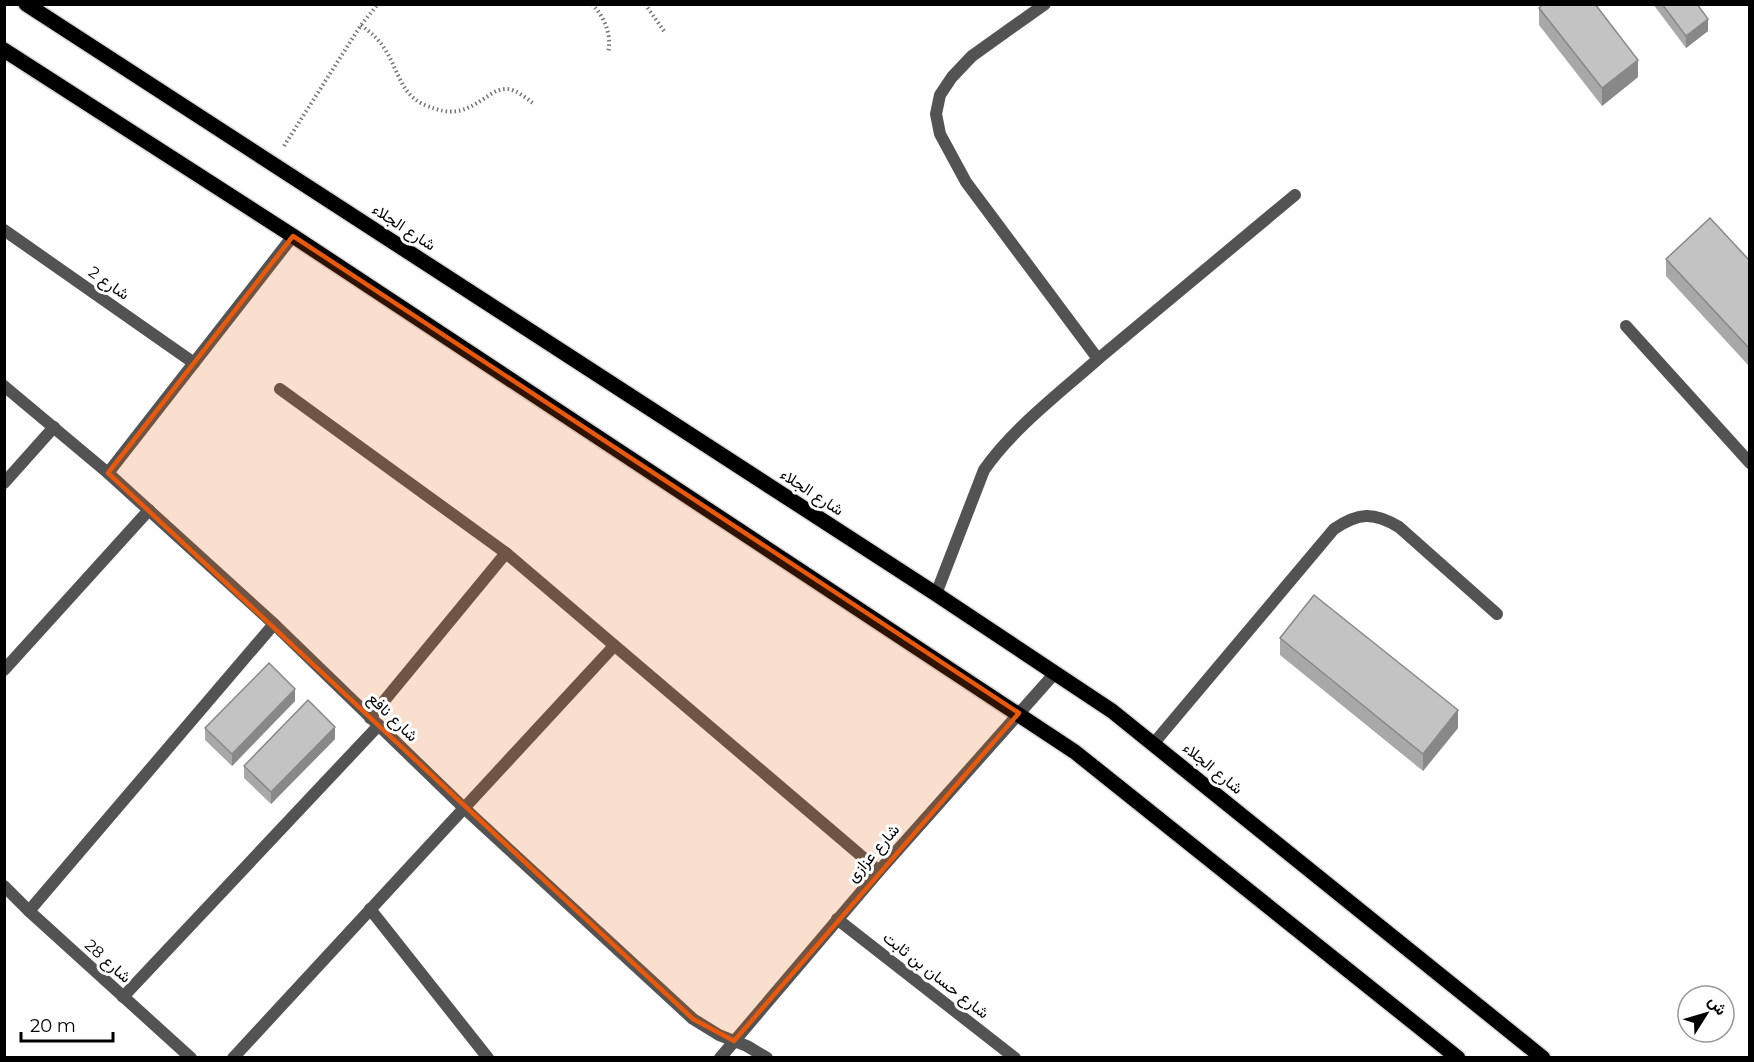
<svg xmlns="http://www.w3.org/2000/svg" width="1754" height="1062" font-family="Montserrat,Vazirmatn,sans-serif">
  <rect width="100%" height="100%" fill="#fff"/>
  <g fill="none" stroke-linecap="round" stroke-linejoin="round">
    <g stroke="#dbdbdb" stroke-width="18">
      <g id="primary">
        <polyline points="26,4 936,594 1112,711 1543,1058"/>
        <polyline points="4,50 293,236 1075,752 1458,1058"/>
      </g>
    </g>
    <g stroke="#757575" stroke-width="4" stroke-dasharray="1.5 3" stroke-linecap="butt">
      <path d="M592,4C605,18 612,35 608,53"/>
      <polyline points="645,4 664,31"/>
      <path d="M361,25C371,33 379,39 386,51C398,70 401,95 425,105C452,116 462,113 485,98C491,94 498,89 506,89C516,89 526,98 534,104"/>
      <polyline points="284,146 361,25 378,4"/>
    </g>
    <g stroke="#535353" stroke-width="12">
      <polyline points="1626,326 1750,463"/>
      <polyline points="1098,359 1295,195"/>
      <path d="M1154,743L1334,529C1359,512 1374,512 1399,527L1497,614"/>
    </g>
    <g stroke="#535353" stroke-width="12">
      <polyline points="4,230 194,363"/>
      <polyline points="4,386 108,473 274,624 464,808 693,1019 719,1035 747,1046 767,1058"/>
      <polyline points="280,389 506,553 879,871"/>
      <polyline points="108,473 293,236"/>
      <polyline points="4,483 54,427"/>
      <path d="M936,594L984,470C1012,429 1061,392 1098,359L966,182L940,134L936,114L940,95L952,77L972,56L1045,4"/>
      <polyline points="4,670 149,510"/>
      <polyline points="370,718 506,553"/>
      <polyline points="4,886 29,911 191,1058"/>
      <polyline points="370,909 488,1058"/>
      <polyline points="29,911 274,624"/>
      <polyline points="837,919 1015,1058"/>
      <polyline points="123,997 379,725"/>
      <polyline points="233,1058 614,646"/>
      <polyline points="720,1058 879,871 1055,673"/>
    </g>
    <use href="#primary" stroke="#000" stroke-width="15"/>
  </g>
  <g fill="#a8a8a8">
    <polygon points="1653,4 1697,4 1708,31 1686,48"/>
    <polygon points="1539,8 1638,77 1602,106 1539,25"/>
    <polygon points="1666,259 1749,260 1749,366 1666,276"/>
    <polygon points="1280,638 1458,728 1423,771 1280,655"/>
    <polygon points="295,701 232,766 205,740 205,728"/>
    <polygon points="335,739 271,804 244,778 244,766"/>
  </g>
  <g fill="#888">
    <polygon points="1708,19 1708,31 1686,48 1686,36"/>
    <polygon points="1638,60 1638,77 1602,106 1602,88"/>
    <polygon points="295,689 295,701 232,766 232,754"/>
    <polygon points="1458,710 1458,728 1423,771 1423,754"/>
    <polygon points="335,727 335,739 271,804 271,792"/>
  </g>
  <g fill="#c3c3c3" stroke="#888" stroke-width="1.5">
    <polygon points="1543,4 1595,4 1638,60 1602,88 1539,8"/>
    <polygon points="1662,4 1697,4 1708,19 1686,36"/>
    <polygon points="1710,218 1749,260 1749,348 1666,259"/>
    <polygon points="1314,595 1458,710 1423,754 1280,638"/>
    <polygon points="269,663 295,689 232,754 205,728"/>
    <polygon points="308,700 335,727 271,792 244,766"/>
  </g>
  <path fill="#e8590c" fill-opacity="0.2" stroke="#e8590c" stroke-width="4.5" stroke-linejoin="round" d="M293,236L1019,713L734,1041L693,1019L108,473Z"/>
  <g text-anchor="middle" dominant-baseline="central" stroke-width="6" stroke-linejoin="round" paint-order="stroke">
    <g font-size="16" fill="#000" stroke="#fff">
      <text transform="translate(404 227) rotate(33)">شارع الجلاء</text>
      <text transform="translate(109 283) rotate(35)">شارع 2</text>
      <text transform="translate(812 492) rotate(33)">شارع الجلاء</text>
      <text transform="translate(393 717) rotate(44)">شارع نافع</text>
      <text transform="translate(1213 768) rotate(39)">شارع الجلاء</text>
      <text transform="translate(873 853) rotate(-49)">شارع عزازى</text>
      <text transform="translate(108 961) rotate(42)">شارع 28</text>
      <text transform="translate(936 975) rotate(38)">شارع حسان بن ثابت</text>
    </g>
  </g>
  <rect width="1754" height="1062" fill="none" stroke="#000000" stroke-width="12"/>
  <g transform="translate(1706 1014) rotate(53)"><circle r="28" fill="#ffffff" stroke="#999999" stroke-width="1.5"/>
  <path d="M0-4.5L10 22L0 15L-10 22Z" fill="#000000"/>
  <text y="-9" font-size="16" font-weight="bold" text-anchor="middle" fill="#000000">ش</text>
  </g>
  <path d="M21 1032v9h92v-9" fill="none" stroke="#000000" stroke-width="3"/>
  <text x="30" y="1032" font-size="18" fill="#000000" stroke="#ffffff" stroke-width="4.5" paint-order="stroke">20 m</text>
</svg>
